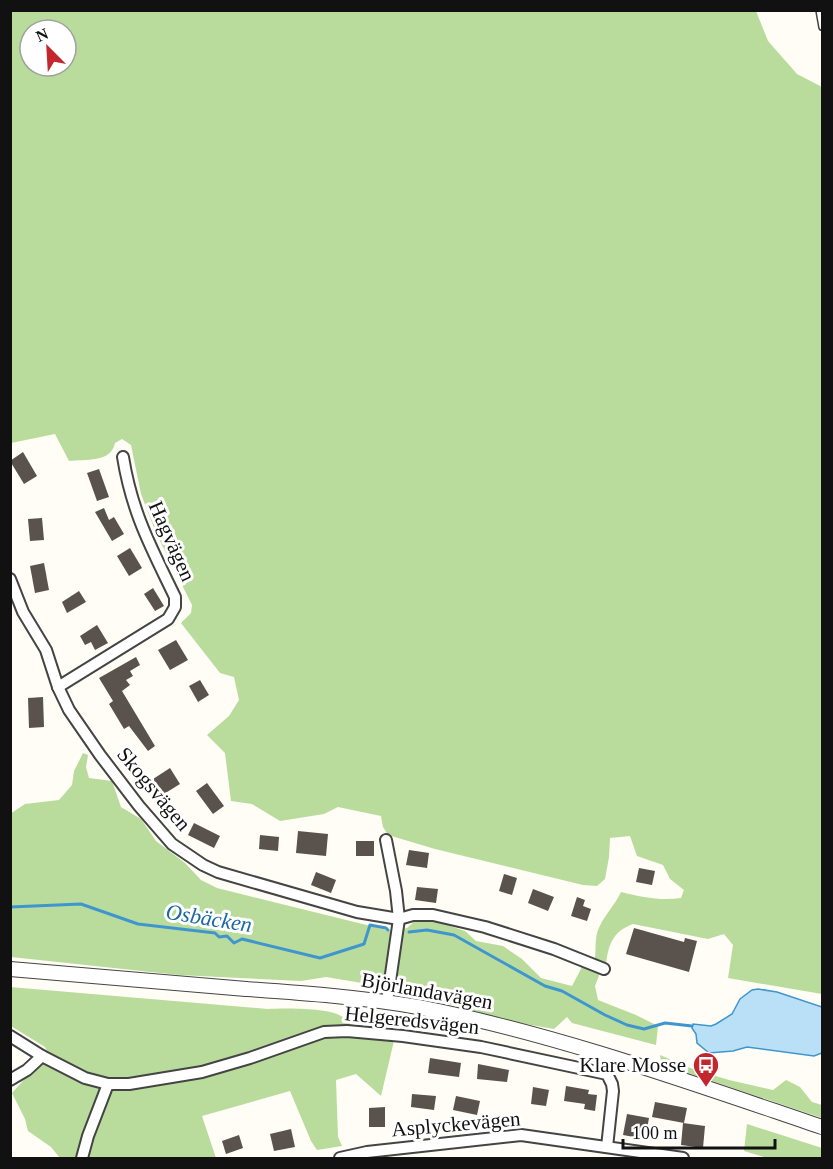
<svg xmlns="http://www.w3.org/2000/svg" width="833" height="1169" font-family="Georgia,serif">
  <rect width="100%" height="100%" fill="#fffdf5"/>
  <g fill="#b9dc9c" fill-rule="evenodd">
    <path d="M11,11H756L768,41L797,74L822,87V994L728,978L733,945L724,934L708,939L633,924C613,931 608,945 606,965L600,963L595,958C596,950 595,941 597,933C602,917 614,907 621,892C642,897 660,901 681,898L684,890L670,879L663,865L637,856L630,836L610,838L609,857L605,879L597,886L583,885L435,849L388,835L383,827L381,816L338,807L324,814L280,821L252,804L231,801L225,753L207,735L229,716L239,700L234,677L220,673L181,623L191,613L192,605L156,533L141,494L131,445L122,439L115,443C111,463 85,459 69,461L55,434L11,443ZM30,30H66V66H30Z"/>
    <polygon points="83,753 88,755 86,767 89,778 112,781 121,807 141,819 156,841 185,863 201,880 217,888 391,931 407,928 415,921 435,921 465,931 476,941 503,946 522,959 541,978 572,986 582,967 600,973 595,986 598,1000 636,1015 658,1026 656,1045 572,1023 567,1017 554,1029 508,1021 407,992 399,980 386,978 380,986 326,977 301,981 179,975 11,957 10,814 25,804 59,800 72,785 74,771"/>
    <path d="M10,987L268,1009C284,1008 326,1008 339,1015C348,1019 354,1028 360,1035L394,1037L393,1045L381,1096L356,1074L336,1080L338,1137L342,1146L317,1150L311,1141L290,1091L202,1116L216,1158H60L51,1147L28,1131L25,1119L12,1093L48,1053L45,1047L11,1026Z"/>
    <polygon points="660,1055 693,1069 729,1080 773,1090 786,1080 800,1087 812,1102 822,1105 822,1118 670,1067 661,1061"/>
    <polygon points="747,1124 822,1148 822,1158 767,1158 744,1151"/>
  </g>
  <polygon fill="#b9e0f7" stroke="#3f96cf" stroke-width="1.5" points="758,989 777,992 822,1007 822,1053 814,1056 747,1047 733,1051 709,1053 697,1043 696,1034 692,1028 693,1024 711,1026 716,1024 732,1014 740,999 752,990"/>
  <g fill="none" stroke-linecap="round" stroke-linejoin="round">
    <g stroke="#3f96cf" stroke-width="3">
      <polyline points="10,907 81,904 138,924 215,933 219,937 227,936 234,943 242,939 320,958 364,944 370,925 386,928 388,930"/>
      <polyline points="409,932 427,930 454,935 545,986 562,991 605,1015 627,1025 644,1029 665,1023 692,1026"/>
    </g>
  </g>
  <g fill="#5a524d">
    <polygon points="23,452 37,476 24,484 10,461"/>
    <polygon points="99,469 109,497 97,501 87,473"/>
    <polygon points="104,508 109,520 114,517 124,534 112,541 95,512"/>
    <polygon points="42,518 44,540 30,541 28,519"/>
    <polygon points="130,548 142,568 129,576 117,556"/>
    <polygon points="44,563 49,590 35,593 30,566"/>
    <polygon points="153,588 164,606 155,611 144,594"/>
    <polygon points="79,591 86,602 67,613 62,602"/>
    <polygon points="97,625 108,643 95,650 91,642 85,645 80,636"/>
    <polygon points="176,640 188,660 170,670 158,650"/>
    <polygon points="136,657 140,665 130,671 133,676 126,680 130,685 122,691 155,746 148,751 129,726 124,729 109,704 113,701 99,678"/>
    <polygon points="200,680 209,695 198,702 189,686"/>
    <polygon points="43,697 44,727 29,728 28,698"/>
    <polygon points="170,768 180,784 159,797 150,781"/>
    <polygon points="207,783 224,806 213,814 196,791"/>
    <polygon points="194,823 220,836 214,848 188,835"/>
    <polygon points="298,831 328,834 326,856 296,853"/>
    <polygon points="260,835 279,837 278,851 259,849"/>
    <rect x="356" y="841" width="18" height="15"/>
    <polygon points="409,850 429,853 427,868 406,865"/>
    <polygon points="639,868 655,871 652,885 636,882"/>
    <polygon points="316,872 336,880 331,893 311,885"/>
    <polygon points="504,874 517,878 512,895 499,891"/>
    <polygon points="417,887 438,889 436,903 415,900"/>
    <polygon points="533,889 554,897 548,911 528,903"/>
    <polygon points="577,897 585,900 583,906 591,909 587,921 571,916"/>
    <polygon points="634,928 684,942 685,938 697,941 689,972 626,954"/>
    <polygon points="430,1058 461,1063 459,1077 428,1073"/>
    <polygon points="478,1064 509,1070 507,1082 477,1079"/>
    <polygon points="566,1086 589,1090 588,1094 597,1095 595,1111 584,1109 585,1104 564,1101"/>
    <polygon points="533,1087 549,1090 546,1106 531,1104"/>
    <polygon points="412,1094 436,1096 434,1110 411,1107"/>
    <polygon points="456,1096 480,1101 477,1115 453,1110"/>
    <polygon points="655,1102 687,1108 684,1123 652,1117"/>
    <polygon points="385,1107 385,1127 369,1127 369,1108"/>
    <polygon points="627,1114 649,1118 645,1139 623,1135"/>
    <polygon points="683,1123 705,1126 703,1148 681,1145"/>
    <polygon points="291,1129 295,1147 274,1151 270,1134"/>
    <polygon points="239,1135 243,1148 226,1154 222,1141"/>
  </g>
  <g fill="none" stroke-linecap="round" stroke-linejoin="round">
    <g stroke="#444" stroke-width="8">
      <polyline id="service" points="819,10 822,27"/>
    </g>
    <g stroke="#444" stroke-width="14">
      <g id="minor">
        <polyline points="10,579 23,612 46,650 58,687 69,710 100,755 139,806 172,844 203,865 218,872 357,912 399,919 413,915 433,915 485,927 554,949 604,969"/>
        <path d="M58,687L168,619L175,607V597C151,547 132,513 123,457"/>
        <polyline points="386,840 396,891 399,919 387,1002"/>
        <polyline points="10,1036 42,1056 85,1078 108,1084 129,1084 202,1072 250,1058 324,1032 347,1031 403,1036 481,1047 607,1074 612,1084 613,1091 607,1147"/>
        <polyline points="10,1080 27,1070 42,1056"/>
        <polyline points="82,1158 88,1136 108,1084"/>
        <polyline points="340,1158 367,1152 521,1135 683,1158"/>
      </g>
    </g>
    <g stroke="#444" stroke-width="16">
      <path id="tertiary" d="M10,969C89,976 167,982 246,989C303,993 361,997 418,1007C556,1034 689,1082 822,1127"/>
    </g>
    <use href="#service" stroke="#fff" stroke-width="5"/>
    <use href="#minor" stroke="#fff" stroke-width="10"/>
    <use href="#tertiary" stroke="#fff" stroke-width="14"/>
  </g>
  <defs>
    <g id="bus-pin" transform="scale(1.35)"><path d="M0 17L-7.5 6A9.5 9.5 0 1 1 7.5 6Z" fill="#c4262e" stroke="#fff"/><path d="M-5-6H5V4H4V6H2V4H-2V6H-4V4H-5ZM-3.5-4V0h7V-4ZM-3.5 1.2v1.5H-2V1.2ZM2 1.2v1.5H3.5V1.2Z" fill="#fff"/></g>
  </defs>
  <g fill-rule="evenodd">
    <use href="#bus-pin" x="706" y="1065"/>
  </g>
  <g text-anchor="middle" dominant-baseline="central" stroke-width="6" stroke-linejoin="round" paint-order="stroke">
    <g font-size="21" fill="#111" stroke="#fff">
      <text transform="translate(172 541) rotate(66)">Hagvägen</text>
      <text transform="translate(154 789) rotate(50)">Skogsvägen</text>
      <text transform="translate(427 991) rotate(10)">Björlandavägen</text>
      <text transform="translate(412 1020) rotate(6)">Helgeredsvägen</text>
      <text transform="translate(456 1124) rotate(-5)">Asplyckevägen</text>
    </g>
    <g font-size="21" fill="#111" stroke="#fff" text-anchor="end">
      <text x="686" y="1065">Klare Mosse</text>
    </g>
    <g font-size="22" font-style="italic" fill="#1768a6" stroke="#fff">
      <text transform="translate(209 918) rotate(9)">Osbäcken</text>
    </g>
  </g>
  <rect width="833" height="1169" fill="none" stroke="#111111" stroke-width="24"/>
  <g transform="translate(48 48) rotate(336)"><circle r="28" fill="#ffffff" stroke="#a0a0a0" stroke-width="1.5"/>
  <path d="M0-4.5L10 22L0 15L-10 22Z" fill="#c4262e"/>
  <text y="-9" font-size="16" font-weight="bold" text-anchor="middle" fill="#111111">N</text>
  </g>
  <path d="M623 1139v9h152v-9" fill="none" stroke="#111111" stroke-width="3"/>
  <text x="632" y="1139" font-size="18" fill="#111111" stroke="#ffffff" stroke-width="4.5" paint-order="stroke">100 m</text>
</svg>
